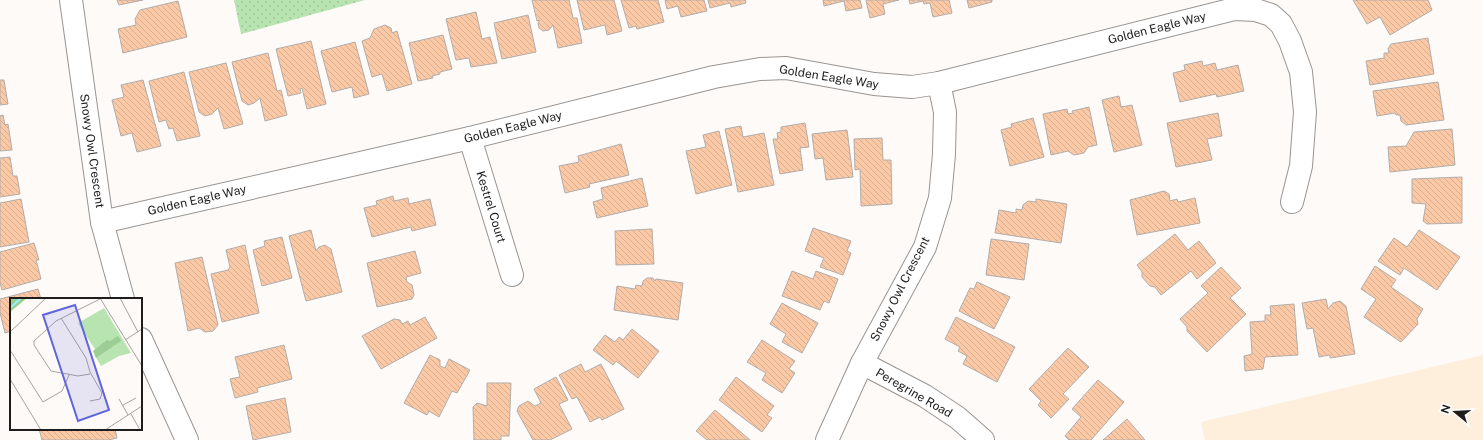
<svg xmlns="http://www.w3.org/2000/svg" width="1483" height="440" font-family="'Public Sans',sans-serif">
  <defs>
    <pattern id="grass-dots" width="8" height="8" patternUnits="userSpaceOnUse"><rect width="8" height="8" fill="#b8e4b1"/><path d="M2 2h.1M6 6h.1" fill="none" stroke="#9ec398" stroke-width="1.8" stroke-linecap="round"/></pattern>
    <pattern id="building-back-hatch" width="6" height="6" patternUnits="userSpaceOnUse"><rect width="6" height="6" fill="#fcc9a7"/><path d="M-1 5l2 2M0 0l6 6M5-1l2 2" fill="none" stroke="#d8ac8f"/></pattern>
  </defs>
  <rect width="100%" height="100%" fill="#fefaf7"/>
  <polygon fill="#feefdc" points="1483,355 1483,440 1205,440 1201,422"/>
  <polygon fill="url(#grass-dots)" points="234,0 365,0 241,34"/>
  <g fill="url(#building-back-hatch)" stroke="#b1adaa">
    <polygon points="117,0 143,0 119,5"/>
    <polygon points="532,0 569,0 573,18 577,18 582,43 558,48 553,25 549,30 543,31 539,28 538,23 540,20 537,21"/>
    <polygon points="577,0 614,0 622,31 607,35 605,25 584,30"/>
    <polygon points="621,0 658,0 664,22 637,29 636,26 629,28"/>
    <polygon points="665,0 704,0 707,11 681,17 678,6 667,9"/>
    <polygon points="708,0 745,0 746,3 731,7 730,3 710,8"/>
    <polygon points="823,0 860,0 862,8 846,11 844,1 824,6"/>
    <polygon points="866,0 899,0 883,4 885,14 870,18"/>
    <polygon points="909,0 949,0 952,13 933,17 930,3 924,4 923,1 910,4"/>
    <polygon points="967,0 992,0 992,2 969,8"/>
    <polygon points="1353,0 1428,0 1432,10 1390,35 1380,17 1367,24"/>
    <polygon points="178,1 187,37 123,53 118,29 136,25 135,19 140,10"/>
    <polygon points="476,12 482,39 490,37 497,63 471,67 469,58 456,60 446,19"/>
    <polygon points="528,15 536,52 502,59 494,23"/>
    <polygon points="385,25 391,28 392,33 397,31 412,84 387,91 382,74 372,77 362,41 370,38 374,29"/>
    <polygon points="443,35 452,69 440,72 440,74 432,76 433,78 418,81 409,43"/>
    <polygon points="1428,38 1434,74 1370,85 1366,61 1384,58 1384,53 1389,53 1388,49 1391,44"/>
    <polygon points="311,41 326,104 307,109 302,88 300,89 301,93 288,96 276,49"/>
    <polygon points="355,42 369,94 354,98 352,87 332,92 321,51"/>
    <polygon points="268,53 277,91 281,90 287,115 265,121 260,98 254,103 248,105 242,101 232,62"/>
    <polygon points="1202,61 1203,66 1215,63 1217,70 1238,65 1244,91 1217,97 1216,94 1180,102 1173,73 1185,70 1184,65"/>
    <polygon points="226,63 243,124 224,129 218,108 212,114 205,116 199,112 189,72"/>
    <polygon points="184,72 200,136 177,141 173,128 169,129 166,120 159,122 149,81"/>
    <polygon points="0,80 4,80 8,104 0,105"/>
    <polygon points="143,80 161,146 137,152 132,133 121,136 112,100 124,97 121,85"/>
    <polygon points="1438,82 1444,120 1406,125 1401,121 1400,115 1396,115 1395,113 1377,116 1373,91"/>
    <polygon points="1119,96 1121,107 1132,105 1142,145 1114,152 1102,100"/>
    <polygon points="1089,107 1097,145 1088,147 1084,153 1074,155 1068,151 1051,155 1043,114 1067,109 1068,114 1073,113 1072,111"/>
    <polygon points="1218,113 1222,136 1207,139 1212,160 1176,167 1167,123"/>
    <polygon points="3,115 5,125 8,124 12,150 0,151 0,116"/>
    <polygon points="1033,118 1044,157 1010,166 1001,130 1012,127 1011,124"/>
    <polygon points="805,123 809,147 800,148 803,170 780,174 773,139 778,139 777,133 781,132 781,127"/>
    <polygon points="741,126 743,137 764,133 774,185 738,192 725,129"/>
    <polygon points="1452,129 1455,165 1390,172 1388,147 1406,146 1414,132"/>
    <polygon points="847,130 853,177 826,180 823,158 815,159 812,134"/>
    <polygon points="719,131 732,185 696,194 686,151 706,147 703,135"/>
    <polygon points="882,138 883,160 891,160 892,204 861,206 860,169 855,170 854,139"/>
    <polygon points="621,144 629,175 589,184 590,187 565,193 559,166 579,162 578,156"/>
    <polygon points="10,157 13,176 17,176 20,194 0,197 0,158"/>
    <polygon points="1462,177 1462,223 1427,224 1423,221 1426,204 1412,203 1412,179"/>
    <polygon points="642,178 648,206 597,218 593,202 603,199 601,188"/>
    <polygon points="1164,191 1169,194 1170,201 1177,199 1178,202 1195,198 1200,223 1137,235 1130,200"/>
    <polygon points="393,196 394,201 408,198 409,204 430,199 436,225 412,231 411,227 372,237 364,208 377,205 376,201"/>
    <polygon points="21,199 29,242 0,247 0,203"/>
    <polygon points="1036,199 1067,204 1061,243 995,233 999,210 1016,213 1016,209 1022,210 1023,205 1028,201 1036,202"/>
    <polygon points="813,228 851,241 847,251 851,253 843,275 820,267 824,258 805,251"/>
    <polygon points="652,229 654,264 616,265 615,231"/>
    <polygon points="311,230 316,251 319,247 325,245 331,249 342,292 306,301 289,236"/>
    <polygon points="1419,230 1460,257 1437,290 1404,268 1400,275 1378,261 1394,238 1407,247"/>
    <polygon points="1175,234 1188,250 1199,241 1216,263 1197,279 1191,271 1161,295 1155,287 1150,286 1142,277 1142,272 1137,265"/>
    <polygon points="282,237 292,278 262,286 253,250 265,246 264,241"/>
    <polygon points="991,239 1029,244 1024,280 986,275"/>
    <polygon points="34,243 39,260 36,260 41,279 2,290 0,283 0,252"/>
    <polygon points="245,245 259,313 222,322 211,274 228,270 230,267 226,250"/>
    <polygon points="415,251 421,273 406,277 407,282 412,285 414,295 412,299 377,307 367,263"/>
    <polygon points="202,257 218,325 213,331 205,332 199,328 188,331 175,263"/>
    <polygon points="1375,266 1396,280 1391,287 1423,309 1417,319 1418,324 1401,342 1364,317 1376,299 1361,289"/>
    <polygon points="1221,267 1241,288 1230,298 1246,314 1207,352 1187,331 1187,327 1180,319 1208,293 1201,286"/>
    <polygon points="792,271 813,279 816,271 838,279 829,303 824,301 820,310 782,296"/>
    <polygon points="647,278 653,278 655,281 656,279 683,283 678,320 614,310 617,286 635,289 636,285 642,286 643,281"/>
    <polygon points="977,282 1010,297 994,329 959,311 970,288 974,289"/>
    <polygon points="38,289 41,299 11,299 11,331 5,333 0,313 0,299"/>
    <polygon points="1326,299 1328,309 1333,303 1340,301 1346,306 1355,354 1330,358 1330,355 1319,357 1313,328 1307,329 1302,303"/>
    <polygon points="782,303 818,323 802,353 782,342 786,334 770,324"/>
    <polygon points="1294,304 1298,355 1265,357 1263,369 1245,371 1244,356 1252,354 1250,322 1265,321 1265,315 1271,315 1270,306"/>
    <polygon points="425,317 437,338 381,369 362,336 394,319 400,320 402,324 408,321 410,325"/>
    <polygon points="956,317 1015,347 997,382 963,364 967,356 958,351 960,347 945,339"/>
    <polygon points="632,329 659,351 638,378 616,361 613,365 593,350 605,335 615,342 619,337 623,340"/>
    <polygon points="762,340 795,361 789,369 795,373 782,393 762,380 766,373 747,362"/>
    <polygon points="284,345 292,379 257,388 258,392 235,398 230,379 240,377 235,357"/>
    <polygon points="1068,348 1089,367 1063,394 1069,399 1051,418 1038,405 1041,401 1029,389"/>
    <polygon points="430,355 440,360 440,366 445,368 449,359 470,370 457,393 452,391 439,417 429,411 427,415 404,403"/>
    <polygon points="581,364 585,372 601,364 624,409 602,420 600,417 590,422 577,397 572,399 559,375"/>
    <polygon points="556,377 568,400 559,404 572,429 550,440 533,440 517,411 519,406 528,401 535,406 541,403 534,389"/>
    <polygon points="736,377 774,406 767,415 772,418 762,432 719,400"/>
    <polygon points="1098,380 1124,402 1091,440 1069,440 1065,436 1081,417 1072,409"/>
    <polygon points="487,383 511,383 509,436 501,436 501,440 474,440 473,407 477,403 487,406"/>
    <polygon points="285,398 291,432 253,440 246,406"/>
    <polygon points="715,410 750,440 707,440 696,431"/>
    <polygon points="1127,419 1145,440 1103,440"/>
    <polygon points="39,429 115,429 117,438 108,440 42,440"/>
  </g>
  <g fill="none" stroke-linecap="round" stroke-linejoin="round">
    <g stroke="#999592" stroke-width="24">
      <g id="minor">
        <polyline points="71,0 102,222 123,299"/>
        <polyline points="470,138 512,275"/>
        <polyline points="102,222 470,138 714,77 760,69 786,68 874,84 912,87 939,83 1234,9 1256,10 1271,15 1281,24 1290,41 1301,72 1305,112 1301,166 1292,202"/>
        <polyline points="141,339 187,440"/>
        <polyline points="862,363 925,396 958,418 983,440"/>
        <polyline points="827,440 862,363 925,247 940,198 944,154 945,112 939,83"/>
      </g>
    </g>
    <use href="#minor" stroke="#fff" stroke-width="22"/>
  </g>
  <g text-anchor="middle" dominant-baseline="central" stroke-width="3.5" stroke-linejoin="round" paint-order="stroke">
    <g font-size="12" fill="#1f1d1c" stroke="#fff">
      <text transform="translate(1157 28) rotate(-14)">Golden Eagle Way</text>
      <text transform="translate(829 77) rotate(9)">Golden Eagle Way</text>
      <text transform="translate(513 127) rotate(-14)">Golden Eagle Way</text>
      <text transform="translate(92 151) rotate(82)">Snowy Owl Crescent</text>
      <text transform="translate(197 200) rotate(-13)">Golden Eagle Way</text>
      <text transform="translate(491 207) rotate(73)">Kestrel Court</text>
      <text transform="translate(900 289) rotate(-63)">Snowy Owl Crescent</text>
      <text transform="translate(914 393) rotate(30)">Peregrine Road</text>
    </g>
  </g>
  <g transform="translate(10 298)">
    <rect width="132" height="132" fill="#fefaf7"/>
    <path d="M94,10L121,55L109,58L91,68L85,58L88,56L68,25Z" fill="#b8e4b1"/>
    <path d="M0,0H17L0,14ZM108,38L111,43L86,60L83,53L97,42L100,43Z" fill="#9ccd95"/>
    <path d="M91,17L97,27L80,37L74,27ZM101.5 52a5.5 5.5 0 1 1 11 0a5.5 5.5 0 1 1-11 0Z" fill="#b8e4b1"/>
    <path fill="none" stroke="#92f4fb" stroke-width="2" d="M0,10L11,0"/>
    <path fill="none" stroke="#a5a29f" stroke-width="1" d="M90,0L132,68M110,0L128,34M51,20L76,60L80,74L92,95L90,101L80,103M0,34L36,0M115,42L132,31M0,52L33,104L52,93L59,77M80,76L68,78L41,73L24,47V43L46,23L90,1M0,81L31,132M109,101L118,117M113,107L126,100M121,116L130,132M95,132L132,108"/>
    <path fill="#5e65dd" fill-opacity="0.15" stroke="#5e65dd" stroke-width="2" d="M65,7L99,112L68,123L33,17Z"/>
    <rect width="132" height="132" fill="none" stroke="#1f1d1c" stroke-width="2"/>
  </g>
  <g transform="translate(1455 412) rotate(288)" stroke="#ffffff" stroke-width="3" paint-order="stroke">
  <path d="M0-3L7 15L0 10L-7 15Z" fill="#1f1d1c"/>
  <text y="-6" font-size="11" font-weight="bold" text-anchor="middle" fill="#1f1d1c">N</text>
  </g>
</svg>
